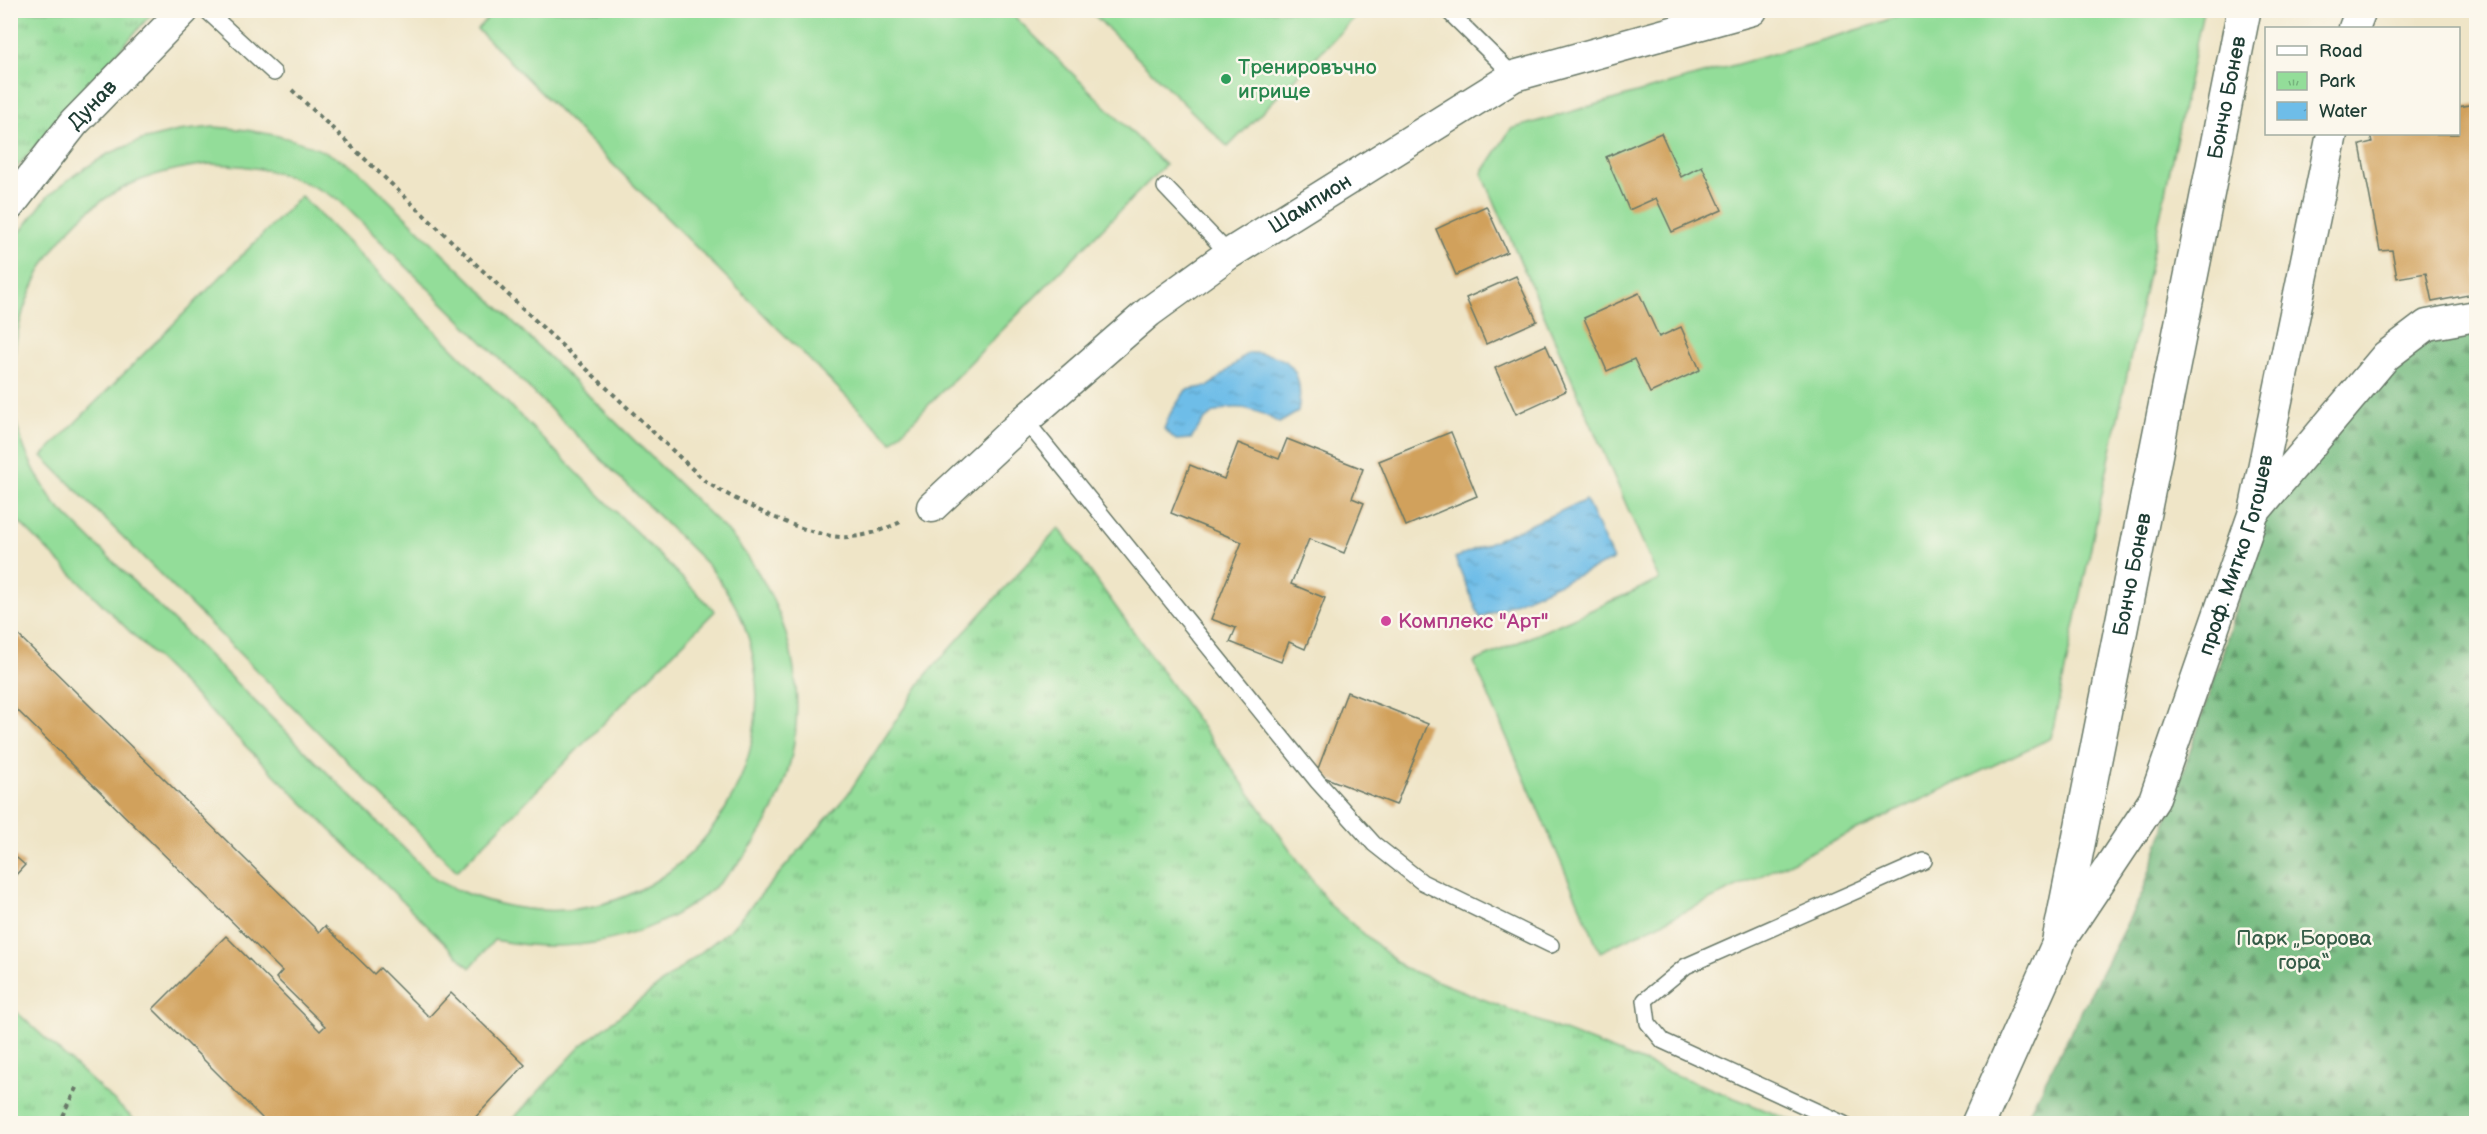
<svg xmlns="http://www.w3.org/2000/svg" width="2487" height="1134" font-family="'Balsamiq Sans',sans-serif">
  <defs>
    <pattern id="forest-firs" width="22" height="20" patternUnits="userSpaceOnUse" patternTransform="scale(1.5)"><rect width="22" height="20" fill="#76bc81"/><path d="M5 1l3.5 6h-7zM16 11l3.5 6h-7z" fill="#609a6a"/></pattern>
    <pattern id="park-tufts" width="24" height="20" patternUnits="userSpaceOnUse" patternTransform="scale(1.5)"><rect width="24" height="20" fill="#93dd99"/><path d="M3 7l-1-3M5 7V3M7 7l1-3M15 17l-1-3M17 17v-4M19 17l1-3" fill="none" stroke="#77b47e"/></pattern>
    <pattern id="water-ripples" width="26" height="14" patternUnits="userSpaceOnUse" patternTransform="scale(1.5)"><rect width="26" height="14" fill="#6ebde8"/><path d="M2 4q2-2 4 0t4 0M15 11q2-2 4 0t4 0" fill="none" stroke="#5a9bbd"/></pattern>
  </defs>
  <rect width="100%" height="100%" fill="#fbf7ec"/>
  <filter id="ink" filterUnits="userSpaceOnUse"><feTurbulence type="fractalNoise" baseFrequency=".0167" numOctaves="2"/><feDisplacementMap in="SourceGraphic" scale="12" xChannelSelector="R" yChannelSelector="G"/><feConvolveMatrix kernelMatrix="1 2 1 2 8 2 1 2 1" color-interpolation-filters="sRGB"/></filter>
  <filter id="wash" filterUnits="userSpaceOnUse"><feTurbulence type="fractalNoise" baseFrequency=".008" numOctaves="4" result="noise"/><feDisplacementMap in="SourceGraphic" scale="24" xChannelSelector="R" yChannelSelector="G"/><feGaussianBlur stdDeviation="1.35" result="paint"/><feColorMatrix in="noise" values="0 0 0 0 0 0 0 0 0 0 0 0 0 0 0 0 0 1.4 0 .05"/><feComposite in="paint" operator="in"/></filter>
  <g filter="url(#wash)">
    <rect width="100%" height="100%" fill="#efe5c7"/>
    <polygon fill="url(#forest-firs)" stroke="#4a7c5a" stroke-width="1.5" points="2476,325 2476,1123 2023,1124 2142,894 2220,662 2262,518 2394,359 2451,330"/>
    <g fill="url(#park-tufts)" stroke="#598d66" stroke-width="1.5">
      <polygon points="11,11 154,11 11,174"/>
      <polygon points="1059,528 1330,905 1404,968 1798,1123 509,1123 581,1046 732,928 848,794 925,676"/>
      <polygon points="11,1007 138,1123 11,1123"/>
    </g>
    <g fill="#93dd99" stroke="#598d66" stroke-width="1.5" fill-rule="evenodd">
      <polygon points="495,11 1009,11 1165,165 892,442 477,29"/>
      <polygon points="1090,11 1361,11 1228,147"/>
      <polygon points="1910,11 2203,11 2051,738 1600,952 1474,662 1659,580 1482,173 1511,129 1874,25"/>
      <path d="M214,127C267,130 314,141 359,171L729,533C892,722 740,989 494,940L470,968L11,514V244L48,196L77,173L108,154L142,140L178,131ZM208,164C260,165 294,174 339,200L710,567C722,584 735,602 743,622C792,748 705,900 566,910C519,913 478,901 436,880L55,504C37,477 22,450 15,418C0,321 48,216 141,180C163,171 185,167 208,164Z"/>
      <polygon points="301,196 715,611 457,871 42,456"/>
    </g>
    <g fill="url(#water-ripples)" stroke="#467d8e" stroke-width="1.5">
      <path d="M1248,353C1290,352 1305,371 1298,412L1279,423C1257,409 1232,400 1208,417C1201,421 1196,433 1191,439L1176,440L1164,429L1170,414L1186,390L1209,386Z"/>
      <polygon points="1586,500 1613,560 1480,618 1455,558"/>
    </g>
    <g id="blocks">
      <g fill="#d1a15b">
        <polygon points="2476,104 2476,306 2473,294 2432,302 2426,273 2397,278 2392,250 2380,251 2360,145 2372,142 2370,134 2458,134 2458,107"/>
        <polygon points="1661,133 1681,177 1702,166 1722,210 1672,232 1656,198 1629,210 1606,157"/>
        <polygon points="1486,206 1507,252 1456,275 1436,229"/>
        <polygon points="1516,276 1537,321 1486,344 1466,298"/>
        <polygon points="1639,293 1659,337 1681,327 1700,370 1650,393 1634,359 1607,371 1584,318"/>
        <polygon points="1546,345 1566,391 1516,414 1495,368"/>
        <polygon points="1451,432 1477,496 1406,526 1379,461"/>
        <polygon points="1287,439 1363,469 1352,498 1364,503 1344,553 1309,539 1291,584 1325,598 1305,649 1289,642 1281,662 1230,642 1236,628 1211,619 1242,542 1171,513 1190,465 1224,479 1238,443 1279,459"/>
        <polygon points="10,627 319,932 325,926 374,974 380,968 429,1017 451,993 525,1065 469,1124 268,1124 153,1009 226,936 320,1031 325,1026 276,978 282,971 10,703"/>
        <polygon points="1347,692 1428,724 1396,805 1316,774"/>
        <polygon points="10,852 25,865 10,881"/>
      </g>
    </g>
  </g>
  <g filter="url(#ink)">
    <use href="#blocks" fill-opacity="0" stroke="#687867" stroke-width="1.5"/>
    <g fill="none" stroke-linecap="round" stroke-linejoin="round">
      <g stroke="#687867" stroke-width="18">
        <g id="service">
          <polyline points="206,10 274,73"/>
          <polyline points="1447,10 1514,76"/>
          <polyline points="1165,187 1229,254"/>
          <polyline points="1025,420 1318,782 1374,844 1422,882 1551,945"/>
          <polyline points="1844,1124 1663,1041 1648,1023 1645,1000 1686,966 1924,861"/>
        </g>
      </g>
      <g stroke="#687867" stroke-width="33">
        <g id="minor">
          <polyline points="2354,28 2361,10"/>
          <path id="s1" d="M10,205L74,123L184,10"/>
          <path id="s2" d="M932,507L1025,420L1149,312L1229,254L1514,76L1752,10"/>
          <polyline points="2256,510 2386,356 2427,325 2476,316"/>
          <path id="s3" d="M2060,941L2154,800L2254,512L2332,134"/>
        </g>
      </g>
      <g stroke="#687867" stroke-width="36">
        <g id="tertiary">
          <path id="s4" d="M1978,1124L2058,945L2244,10"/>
        </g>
      </g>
      <g stroke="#687867" stroke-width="4" stroke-dasharray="4.5 4.5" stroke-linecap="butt">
        <path d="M292,90L706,482C738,502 813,540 849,537C869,536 885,529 903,521"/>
        <polyline points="58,1124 77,1086"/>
      </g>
      <use href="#service" stroke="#fff" stroke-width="15"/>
      <use href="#minor" stroke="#fff" stroke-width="30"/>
      <use href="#tertiary" stroke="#fff" stroke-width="33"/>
    </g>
  </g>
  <circle fill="#2e9e5b" stroke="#fbf7ec" stroke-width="2" cx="1226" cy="79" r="6"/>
  <circle fill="#d1479c" stroke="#fbf7ec" stroke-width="2" cx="1386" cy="621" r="6"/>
  <g text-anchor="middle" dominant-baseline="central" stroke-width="5" stroke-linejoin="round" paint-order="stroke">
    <g font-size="21" fill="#27864d" stroke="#fbf7ec" text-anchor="start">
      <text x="1238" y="67">Тренировъчно<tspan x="1238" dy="24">игрище</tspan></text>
    </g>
    <g font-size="21" fill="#1f3d34" stroke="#fbf7ec">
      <text stroke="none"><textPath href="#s4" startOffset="1060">Бончо Бонев</textPath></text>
      <text stroke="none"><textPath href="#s1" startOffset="130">Дунав</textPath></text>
      <text stroke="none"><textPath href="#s2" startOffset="486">Шампион</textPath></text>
      <text stroke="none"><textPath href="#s3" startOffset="428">проф. Митко Гогошев</textPath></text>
      <text stroke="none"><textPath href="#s4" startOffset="574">Бончо Бонев</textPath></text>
    </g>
    <g font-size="21" fill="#b23c85" stroke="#fbf7ec" text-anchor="start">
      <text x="1398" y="621">Комплекс "Арт"</text>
    </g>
    <g font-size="21" fill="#365d48" stroke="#fbf7ec">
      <text x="2304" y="938">Парк „Борова<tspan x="2304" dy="24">гора“</tspan></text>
    </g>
  </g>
  <rect width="2487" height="1134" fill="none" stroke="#fbf7ec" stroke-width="36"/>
  <rect x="2265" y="27" width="195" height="108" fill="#fbf7ec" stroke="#a3ada2" stroke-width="1.5"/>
  <rect x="2277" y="46" width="30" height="9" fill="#ffffff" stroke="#a3ada2" stroke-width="1.5"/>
  <text x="2319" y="57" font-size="18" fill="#1f3d34">Road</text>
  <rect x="2277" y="72" width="30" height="18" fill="url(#park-tufts)" stroke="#a3ada2" stroke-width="1.5"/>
  <text x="2319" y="87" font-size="18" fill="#1f3d34">Park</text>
  <rect x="2277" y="102" width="30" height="18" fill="url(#water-ripples)" stroke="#a3ada2" stroke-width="1.5"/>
  <text x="2319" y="117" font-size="18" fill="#1f3d34">Water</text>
</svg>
